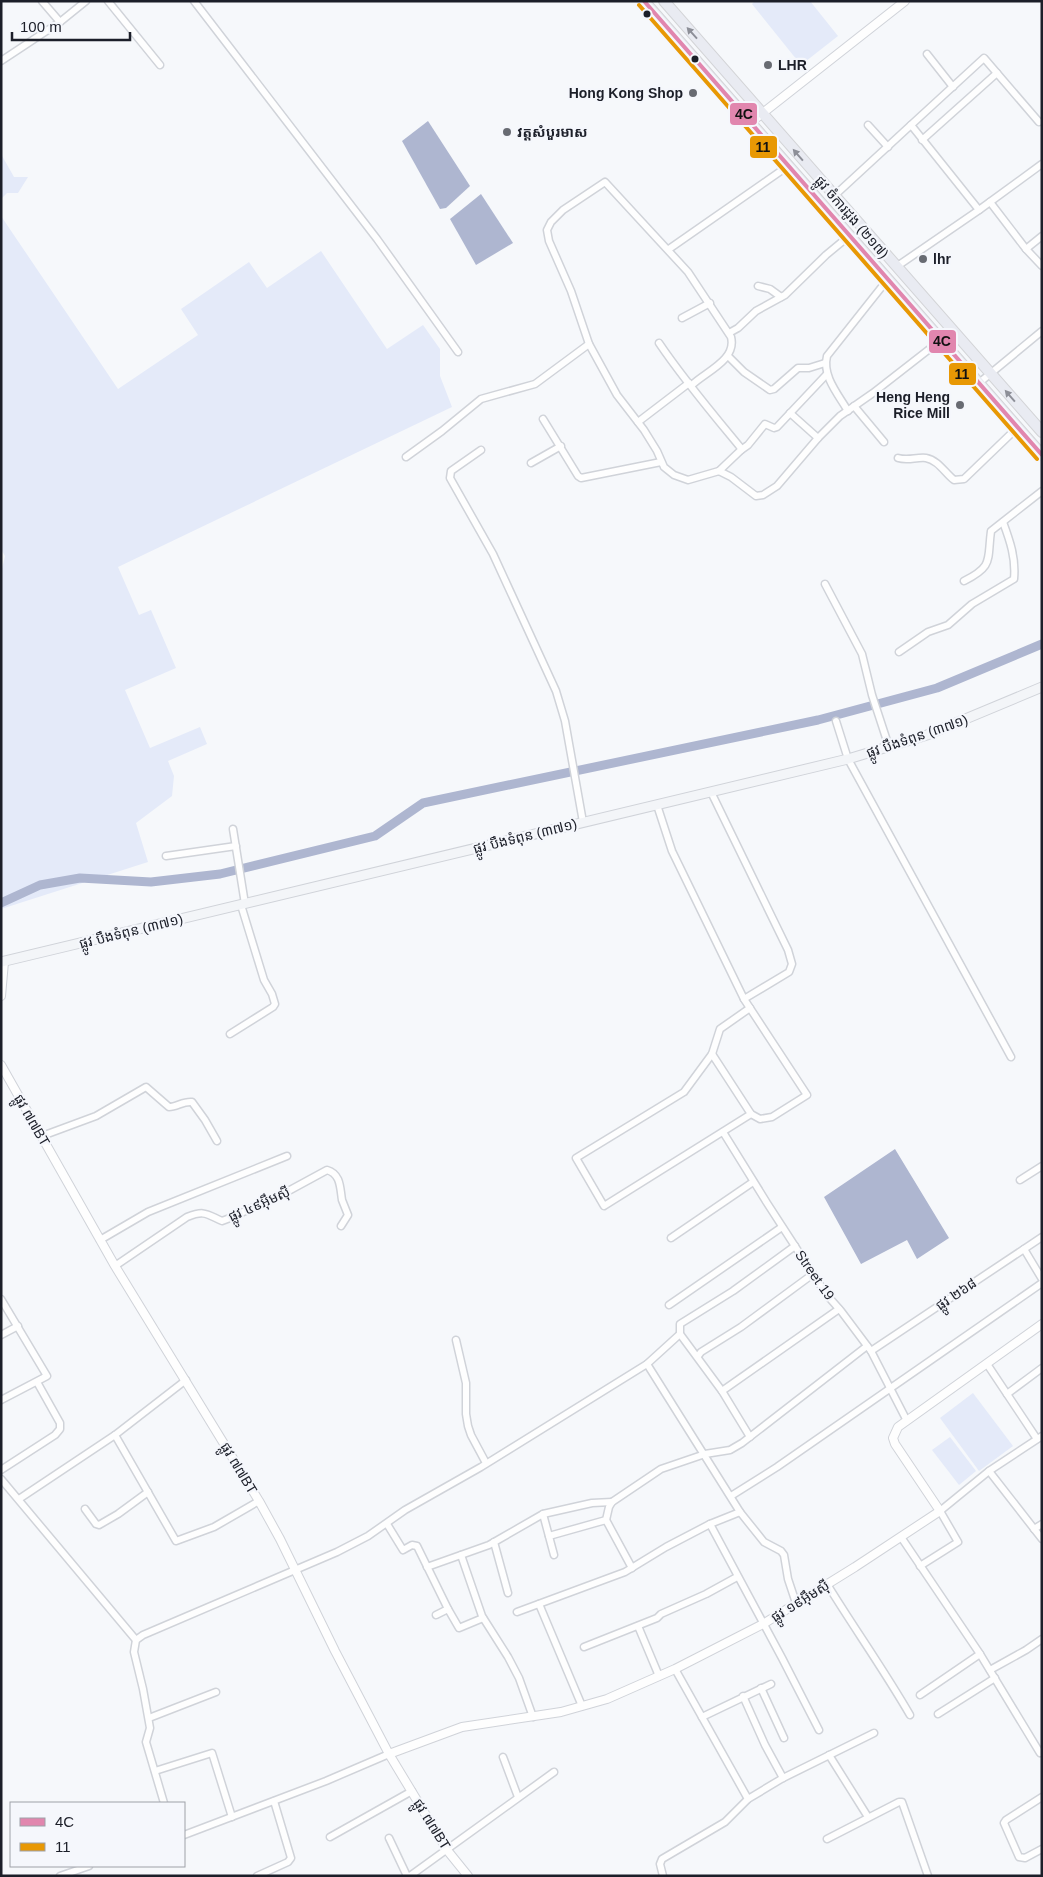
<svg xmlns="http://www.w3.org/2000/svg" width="1043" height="1877" font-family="Arial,'Noto Sans Khmer',sans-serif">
  <rect width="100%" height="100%" fill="#f6f8fb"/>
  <g fill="#e4eaf9">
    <polygon points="755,1 810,1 838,36 801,65 752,4"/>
    <polygon points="1,154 14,177 28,177 18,193 7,193 1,199"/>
    <polygon points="1,216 118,389 198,335 181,309 249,262 267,288 321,251 387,349 423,325 440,349 440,376 452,407 118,567 139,615 151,610 176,668 125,690 150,748 200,727 207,744 168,761 174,776 172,796 136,823 148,862 1,909 1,573 5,556 1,549"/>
    <polygon points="973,1393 1013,1446 979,1471 940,1418"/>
    <polygon points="950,1437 976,1471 959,1485 932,1450"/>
  </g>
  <g fill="#aeb6d0">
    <polygon points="428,121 470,186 446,208 440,209 402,141"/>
    <polygon points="481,194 513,243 476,265 450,219"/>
    <polygon points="895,1149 949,1238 917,1259 907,1240 861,1264 824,1197"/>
  </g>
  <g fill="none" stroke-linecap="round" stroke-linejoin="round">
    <polyline stroke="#aeb6d0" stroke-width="9" points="1,903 40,885 80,878 151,882 220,874 375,836 423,803 818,720 937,688 1042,644"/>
    <g stroke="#d0d3d9" stroke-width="9">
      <g id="minor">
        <polyline points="42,1 60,22"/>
        <polyline points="108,1 160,65"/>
        <polyline points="194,1 377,239 458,352"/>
        <polyline points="927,54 953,87"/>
        <polyline points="1,61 60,22 86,1"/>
        <polyline points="868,125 888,147"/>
        <polyline points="911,125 984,58 1039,122"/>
        <polyline points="922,140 997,73"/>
        <polyline points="834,196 911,125 979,210"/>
        <polyline points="990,202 1026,249 1042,266"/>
        <polyline points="669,249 788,166"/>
        <polyline points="1026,249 1042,236"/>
        <polyline points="896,267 979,210 1042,164"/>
        <polyline points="758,286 770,289 781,297"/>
        <polyline points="682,318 710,303"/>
        <polyline points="729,333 738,328 756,311 785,295 826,255 849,236"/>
        <path d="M659,343C684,380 712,413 740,447L741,450L719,471"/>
        <polyline points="728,356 744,372 770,390 774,389 798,368 809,368 825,363"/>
        <polyline points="979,383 1042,331"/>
        <path d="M692,385C705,372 737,360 731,337L688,272L605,182L563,210L551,222L547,230L549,241L571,291L589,344L617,395L644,430L657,451L664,467L674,475L688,480L719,471L731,477L756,496L763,495L777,486L818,438L840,416L873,393L941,340"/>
        <polyline points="854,406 884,442"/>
        <path d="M848,411C838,394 822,376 827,356L888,279"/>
        <polyline points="790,413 818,438"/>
        <polyline points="543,419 578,476 581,478 661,462"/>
        <polyline points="638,422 689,383"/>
        <polyline points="481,450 451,471 450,478 493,554 556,691 565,721 583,822"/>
        <polyline points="741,450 748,445 765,424 774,428 777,427 827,374"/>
        <polyline points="406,457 442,431 481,399 535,384 589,344"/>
        <path d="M898,458C908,461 916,457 926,458C938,460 945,473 954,480L964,479L1018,427"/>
        <polyline points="531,463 561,446"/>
        <path d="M964,581C994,566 987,560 991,531L1042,491"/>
        <polyline points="825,584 862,654 872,695 889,747"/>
        <path d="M899,652L928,632L948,625L972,604L1014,579C1016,558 1010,541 1003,522"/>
        <polyline points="836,721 848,759 1011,1057"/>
        <polyline points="711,792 788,950 792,964 789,972 744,999"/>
        <polyline points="657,805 672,851 744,999 807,1095 772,1117 760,1119 751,1114 712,1054"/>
        <polyline points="233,829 245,904"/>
        <polyline points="166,856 236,846"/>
        <polyline points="750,1008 720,1029 712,1054 684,1092 576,1158 604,1206 751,1114"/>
        <polyline points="230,1034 273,1007 275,1004 272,994 264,980 241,905"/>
        <polyline points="723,1132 767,1203 826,1294 841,1311 871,1351 906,1419"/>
        <path d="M42,1136L96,1116L146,1087L169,1107C177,1107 183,1101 192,1102L205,1120L217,1141"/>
        <polyline points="1020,1180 1042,1166"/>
        <polyline points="671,1238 753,1182"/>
        <polyline points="100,1240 148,1212 287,1156"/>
        <polyline points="1024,1249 1042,1279"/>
        <path d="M115,1266L187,1217C205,1210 206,1214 222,1221L230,1218L281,1195L327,1170C341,1174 340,1188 342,1200C344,1205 346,1210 348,1215L341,1226"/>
        <polyline points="1,1299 47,1376 1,1400"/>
        <polyline points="669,1305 782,1227"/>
        <polyline points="1,1335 18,1326"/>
        <polyline points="456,1340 466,1383 466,1414 468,1426 471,1435 486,1463"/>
        <polyline points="871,1351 1042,1237"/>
        <polyline points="698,1356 701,1352 741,1327 813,1274"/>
        <polyline points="647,1364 740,1512 764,1542 781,1551 784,1555 788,1579 796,1603"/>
        <polyline points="987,1364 1037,1439"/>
        <polyline points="722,1391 839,1309"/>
        <polyline points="1007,1394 1042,1368"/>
        <polyline points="115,1435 176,1541 214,1527 259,1501"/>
        <polyline points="750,1437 722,1391 680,1334 680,1324 733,1291 795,1246"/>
        <polyline points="1,1470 55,1435 60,1429 60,1423 37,1382"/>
        <polyline points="989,1471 1042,1539"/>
        <polyline points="1,1479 136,1640"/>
        <polyline points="731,1496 777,1467 1042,1283"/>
        <polyline points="19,1499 115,1435 186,1380"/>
        <polyline points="85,1509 96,1524 99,1525 118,1514 148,1492"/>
        <polyline points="543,1514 554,1555"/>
        <polyline points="606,1520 632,1568"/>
        <polyline points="387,1524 403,1550 412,1545 417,1546 448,1609"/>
        <polyline points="710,1524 782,1658 819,1730"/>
        <polyline points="1034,1529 1042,1524"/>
        <polyline points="549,1536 606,1520 609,1507 612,1502 661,1469 705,1454 730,1450 742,1443 867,1346"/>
        <polyline points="901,1537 980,1654 1040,1753 1042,1752"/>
        <polyline points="494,1542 508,1593"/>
        <polyline points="461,1555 482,1616 508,1657 519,1678 533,1717"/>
        <polyline points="920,1566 958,1542 940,1511 989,1471 1042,1436"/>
        <polyline points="427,1567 489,1545 543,1514 592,1503 612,1502"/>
        <path d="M827,1584C854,1628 884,1670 910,1715"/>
        <polyline points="539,1604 582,1706"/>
        <polyline points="517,1612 625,1572 666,1547 710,1524 740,1512"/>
        <polyline points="436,1615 448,1609 459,1628 483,1618"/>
        <polyline points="638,1626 659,1676"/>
        <polyline points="584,1647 657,1618 661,1614 706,1594 737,1577"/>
        <polyline points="675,1669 748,1799"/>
        <polyline points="990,1670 1026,1650 1042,1639"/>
        <polyline points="761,1688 784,1738"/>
        <polyline points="920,1695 980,1654"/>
        <polyline points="743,1696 765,1745 783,1778"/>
        <polyline points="938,1714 995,1678"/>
        <polyline points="702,1717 771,1684"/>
        <polyline points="149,1718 216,1692"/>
        <polyline points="829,1755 868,1817"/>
        <polyline points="503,1757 518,1797"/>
        <polyline points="155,1771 212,1753 232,1817"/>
        <polyline points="1042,1797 1006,1820 1004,1823 1019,1857 1025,1858 1042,1849"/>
        <polyline points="164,1803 146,1742 150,1728 143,1689 134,1652 136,1640 143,1635 337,1552 368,1536 405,1510 481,1467 647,1364 680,1334"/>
        <polyline points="184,1835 326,1781 389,1754"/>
        <polyline points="330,1837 412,1791"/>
        <polyline points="389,1838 407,1876"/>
        <polyline points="827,1839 899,1802 902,1802 928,1876"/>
        <polyline points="60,1876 89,1866"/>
        <polyline points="257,1876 288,1862 291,1858 274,1801"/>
        <polyline points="410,1876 554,1772"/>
        <polyline points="663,1876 660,1864 662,1859 725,1822 748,1799 783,1778 874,1733"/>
      </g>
    </g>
    <g stroke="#d0d3d9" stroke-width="10">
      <g id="tertiary">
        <polyline points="750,123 905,1"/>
        <polyline points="1,996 4,962"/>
        <polyline points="1,1065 115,1266 259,1501 280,1539 335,1651 389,1754 447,1850 468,1876"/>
        <polyline points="389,1754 462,1727 561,1712 607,1699 675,1669 763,1624 855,1567 940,1511 895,1444 893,1438 898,1427 1042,1324"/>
      </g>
    </g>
    <g stroke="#d0d3d9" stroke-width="11">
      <polyline id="secondary" points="1,962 848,759 927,735 1042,687"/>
    </g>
    <g stroke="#d3d4d7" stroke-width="12">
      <g id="primary">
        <polyline points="644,1 1042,455"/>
        <polyline points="664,1 1042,432"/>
      </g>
    </g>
    <use href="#minor" stroke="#fefefe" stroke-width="6"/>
    <use href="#tertiary" stroke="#fefefe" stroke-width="8"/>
    <use href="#secondary" stroke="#f3f5f8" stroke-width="9"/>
    <use href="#primary" stroke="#e9ebf2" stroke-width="10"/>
    <g stroke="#f5f7fc" stroke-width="8">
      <polyline id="bus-1" points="644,1 1042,455"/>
    </g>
    <g stroke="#f5f7fc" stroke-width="8">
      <polyline id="bus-2" points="639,5 1037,459"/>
    </g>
    <use href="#bus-1" stroke="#e186ae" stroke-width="4"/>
    <use href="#bus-2" stroke="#e89804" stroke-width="4"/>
  </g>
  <defs><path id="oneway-solid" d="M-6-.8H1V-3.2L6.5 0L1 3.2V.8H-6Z" transform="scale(1.25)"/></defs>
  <g fill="#8d8f98">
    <use href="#oneway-solid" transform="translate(692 33) rotate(-132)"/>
    <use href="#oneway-solid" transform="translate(798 155) rotate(-131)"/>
    <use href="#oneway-solid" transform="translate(1010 396) rotate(-131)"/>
  </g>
  <g fill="#1c1f29" stroke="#f5f7fc" stroke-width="2">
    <circle cx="647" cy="14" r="4.5"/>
    <circle cx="695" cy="59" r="4.5"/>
  </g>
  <g fill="#686b72" stroke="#f5f7fc" stroke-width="2">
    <circle cx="768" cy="65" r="5"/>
    <circle cx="693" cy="93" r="5"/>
    <circle cx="507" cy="132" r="5"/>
    <circle cx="923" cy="259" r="5"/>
    <circle cx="960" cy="405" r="5"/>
  </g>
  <g text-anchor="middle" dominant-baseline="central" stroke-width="4.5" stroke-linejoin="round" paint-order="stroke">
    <g font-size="14" font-weight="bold" fill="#1c1f29" stroke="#f5f7fc" text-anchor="start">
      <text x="778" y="65">LHR</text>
      <text x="683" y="93" text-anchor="end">Hong Kong Shop</text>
      <text x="517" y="132">វត្តសំបួរមាស</text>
      <text x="933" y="259">lhr</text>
      <text x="950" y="397" text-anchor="end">Heng Heng<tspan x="950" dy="16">Rice Mill</tspan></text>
    </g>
    <g font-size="14" fill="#1c1f29" stroke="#f5f7fc">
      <text transform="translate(852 217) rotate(49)">ផ្លូវ ចំការដូង (២១៧)</text>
      <text transform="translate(917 736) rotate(-19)">ផ្លូវ បឹងទំពុន (៣៧១)</text>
      <text transform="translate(525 836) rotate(-14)">ផ្លូវ បឹងទំពុន (៣៧១)</text>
      <text transform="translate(131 931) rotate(-14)">ផ្លូវ បឹងទំពុន (៣៧១)</text>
      <text transform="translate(32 1120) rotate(60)">ផ្លូវ ៧៧BT</text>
      <text transform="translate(259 1204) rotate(-24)">ផ្លូវ ៤៩អ៊ឹមស៊ី</text>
      <text transform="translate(815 1275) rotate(55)">Street 19</text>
      <text transform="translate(956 1294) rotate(-34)">ផ្លូវ ២៦៨</text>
      <text transform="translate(239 1468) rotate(59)">ផ្លូវ ៧៧BT</text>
      <text transform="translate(800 1601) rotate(-32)">ផ្លូវ ១៩អ៊ឹមស៊ី</text>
      <text transform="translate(432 1824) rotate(58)">ផ្លូវ ៧៧BT</text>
    </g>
  </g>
  <g stroke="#f5f7fc" stroke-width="2">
    <rect x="729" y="102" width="29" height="24" rx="5" fill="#e186ae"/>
    <rect x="749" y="135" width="29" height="24" rx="5" fill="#e89804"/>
    <rect x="928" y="329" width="29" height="25" rx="5" fill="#e186ae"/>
    <rect x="948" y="362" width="29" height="24" rx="5" fill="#e89804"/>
  </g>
  <g font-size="14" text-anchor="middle" font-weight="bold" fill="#111">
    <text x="744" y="119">4C</text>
    <text x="763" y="152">11</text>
    <text x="942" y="346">4C</text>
    <text x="962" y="379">11</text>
  </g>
  <rect width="1043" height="1877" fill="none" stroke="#1c1f29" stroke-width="5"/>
  <rect x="10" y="1802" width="175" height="65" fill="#f5f7fc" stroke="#9ea1a8"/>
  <rect x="20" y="1818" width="25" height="8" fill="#e186ae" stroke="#9ea1a8"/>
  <text x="55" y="1827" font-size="15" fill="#1c1f29">4C</text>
  <rect x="20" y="1843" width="25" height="8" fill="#e89804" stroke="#9ea1a8"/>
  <text x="55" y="1852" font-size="15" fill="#1c1f29">11</text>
  <path d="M12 32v8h118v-8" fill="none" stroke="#1c1f29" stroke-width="2.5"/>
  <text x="20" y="32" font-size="15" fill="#1c1f29" stroke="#f5f7fc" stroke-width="4" paint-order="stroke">100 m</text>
</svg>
